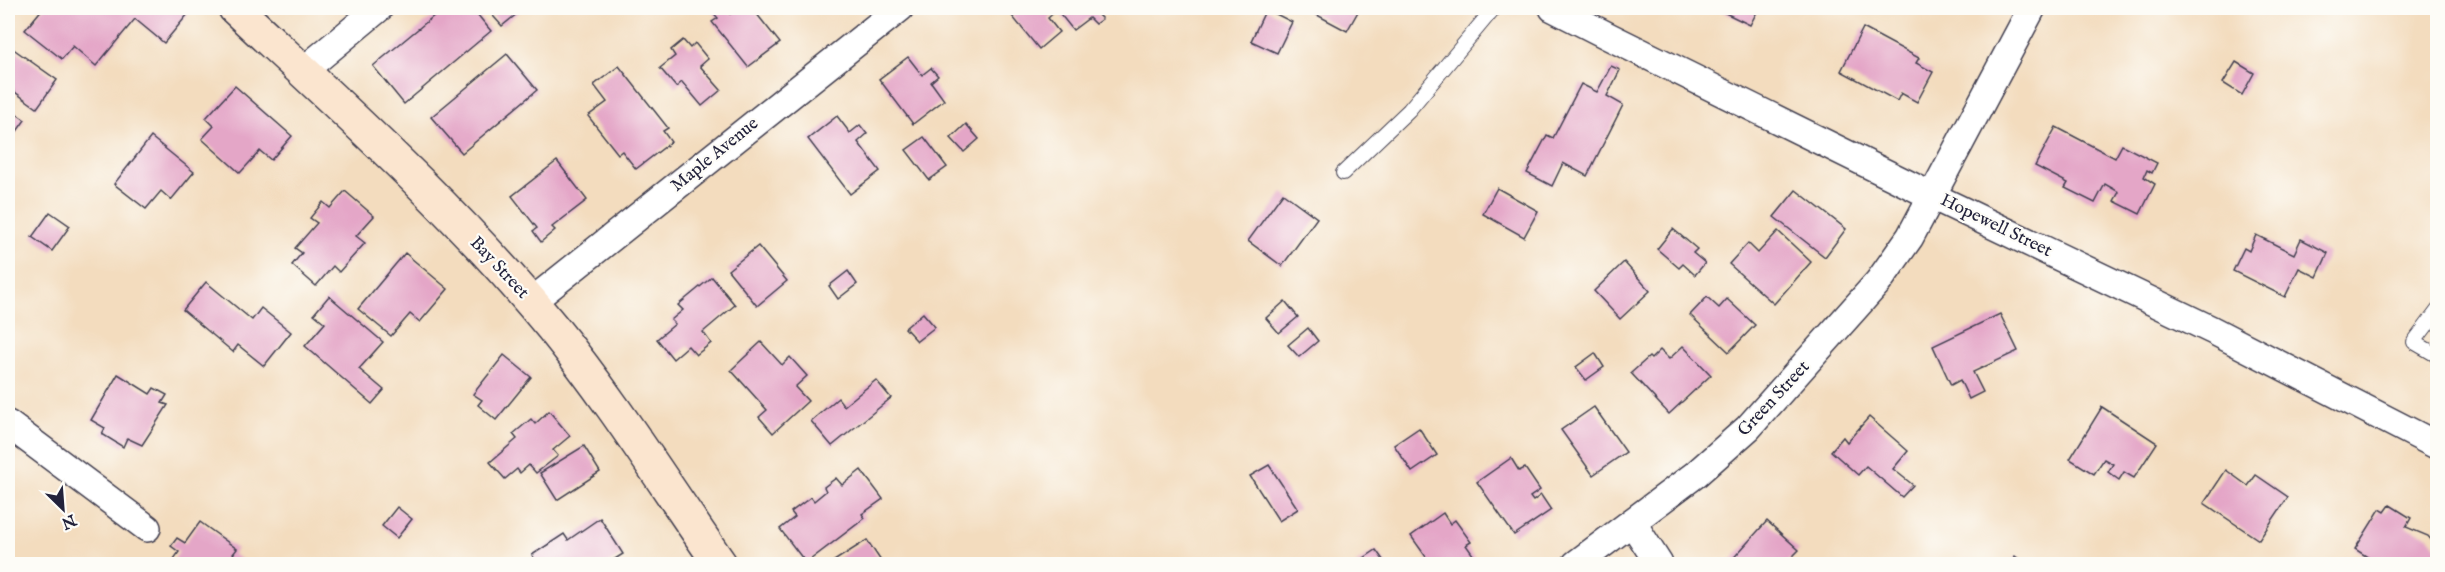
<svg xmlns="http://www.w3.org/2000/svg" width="2445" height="572" font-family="'IM FELL English',serif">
  <rect width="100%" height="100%" fill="#fdfcf7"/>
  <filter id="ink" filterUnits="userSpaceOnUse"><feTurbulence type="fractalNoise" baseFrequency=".0167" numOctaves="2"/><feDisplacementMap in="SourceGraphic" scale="12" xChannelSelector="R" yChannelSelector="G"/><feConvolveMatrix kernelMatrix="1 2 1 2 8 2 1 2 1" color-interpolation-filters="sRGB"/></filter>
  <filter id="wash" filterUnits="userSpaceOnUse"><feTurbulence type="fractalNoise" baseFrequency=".008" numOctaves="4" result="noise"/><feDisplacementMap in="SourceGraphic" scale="24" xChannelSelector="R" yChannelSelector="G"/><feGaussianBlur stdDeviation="1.35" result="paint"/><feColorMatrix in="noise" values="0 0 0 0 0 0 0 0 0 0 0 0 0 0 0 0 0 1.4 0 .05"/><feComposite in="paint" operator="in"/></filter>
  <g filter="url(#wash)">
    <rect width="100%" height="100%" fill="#f3dcbe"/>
    <g id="blocks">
      <g fill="#e4a6c7">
        <polygon points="43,8 193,8 164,43 135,19 96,66 73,46 62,59 25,30"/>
        <polygon points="439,8 472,8 491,31 404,104 373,66 441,10"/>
        <polygon points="486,8 524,8 502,26"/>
        <polygon points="709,8 725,8 730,14 738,8 752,8 780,43 748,67 712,22 718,18"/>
        <polygon points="1023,8 1101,8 1095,12 1102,19 1095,24 1089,18 1073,30 1057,10 1048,18 1059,32 1039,49 1012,16"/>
        <polygon points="1304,8 1360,8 1347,31"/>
        <polygon points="1715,8 1759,8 1750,25"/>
        <polygon points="1266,9 1292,22 1277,53 1251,41"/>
        <polygon points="1863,28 1919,58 1916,63 1933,72 1917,102 1901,93 1897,101 1841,71"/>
        <polygon points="683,40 690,48 695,43 708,59 700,66 721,90 702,106 682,82 676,87 660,68 675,56 671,50"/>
        <polygon points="12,48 57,80 37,108 8,87 8,55"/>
        <polygon points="507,54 537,90 462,153 431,117"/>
        <polygon points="908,57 922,75 931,68 938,76 931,82 944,100 913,124 879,79"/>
        <polygon points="2236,62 2254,73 2242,95 2223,83"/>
        <polygon points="619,66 668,128 663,131 671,142 636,169 622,151 618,154 588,116 607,102 594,85"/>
        <polygon points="1611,66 1620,70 1607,96 1623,105 1587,176 1563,163 1552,186 1527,173 1547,135 1553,138 1581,84 1597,92"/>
        <polygon points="235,86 292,136 271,160 260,151 240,173 202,139 214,126 206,118"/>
        <polygon points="8,108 25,120 8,144"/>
        <polygon points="837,116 850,133 860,125 867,134 858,142 880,171 850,194 808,139"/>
        <polygon points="966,124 979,139 964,152 951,138"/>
        <polygon points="2056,127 2115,158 2122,145 2157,163 2152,173 2147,170 2144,177 2155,184 2140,214 2114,201 2119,192 2105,184 2095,203 2065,188 2068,183 2035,166"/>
        <polygon points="151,137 194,172 171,200 161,191 146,209 114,184"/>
        <polygon points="924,137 947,167 929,180 906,150"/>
        <polygon points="557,161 587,200 552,227 555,230 541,242 533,231 537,228 512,196"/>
        <polygon points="1497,188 1538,211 1524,237 1483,214"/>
        <polygon points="1796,190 1846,229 1825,257 1774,217"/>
        <polygon points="345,191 374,216 356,236 365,243 339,272 333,266 316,286 292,265 302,253 295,248 317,223 310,218 323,202 330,208"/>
        <polygon points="1283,193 1317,218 1282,266 1248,241"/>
        <polygon points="50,212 70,226 52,251 32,237"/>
        <polygon points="1673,229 1697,249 1693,253 1705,263 1695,275 1683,264 1679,268 1657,249"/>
        <polygon points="1778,231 1811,262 1774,304 1729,264 1748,243 1758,253"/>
        <polygon points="2256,235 2294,254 2301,239 2328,253 2317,277 2299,268 2285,297 2233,271 2244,248 2249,251"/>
        <polygon points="758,246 787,281 757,306 728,270"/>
        <polygon points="405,253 448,289 420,322 410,314 391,336 358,309"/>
        <polygon points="1624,262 1650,291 1620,319 1594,291"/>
        <polygon points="848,271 857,284 838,299 829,286"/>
        <polygon points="712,277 735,305 703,332 711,343 696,355 688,346 673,359 657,339 675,324 671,320 683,310 678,305"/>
        <polygon points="206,282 252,320 261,308 291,332 264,366 238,345 233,352 183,310"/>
        <polygon points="329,296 383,342 359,369 384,390 372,404 305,346 325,323 314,314"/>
        <polygon points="1707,297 1719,308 1727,299 1755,325 1729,352 1690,315"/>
        <polygon points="1285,301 1298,317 1279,333 1266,318"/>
        <polygon points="923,313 935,327 917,341 905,328"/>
        <polygon points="2000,314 2018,351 1973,372 1983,392 1969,399 1960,380 1951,385 1933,346"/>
        <polygon points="1308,328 1318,341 1299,357 1288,345"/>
        <polygon points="761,342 782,365 790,357 807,376 795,387 808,401 773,433 759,417 767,410 731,370"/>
        <polygon points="1683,346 1711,375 1669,414 1631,373 1649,357 1651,359 1660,350 1669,359"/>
        <polygon points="1595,353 1604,367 1586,380 1576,367"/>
        <polygon points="504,355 531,377 496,420 478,405 482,400 473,394"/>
        <polygon points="118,374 150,394 154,388 167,395 162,403 168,405 142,445 127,438 123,447 102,434 105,428 91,420"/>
        <polygon points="876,380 891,398 832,446 811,421 838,398 844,406"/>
        <polygon points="1594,407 1626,452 1593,475 1561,430"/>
        <polygon points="2102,407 2157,443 2134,478 2124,472 2119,480 2108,472 2113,464 2104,459 2094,474 2070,459"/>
        <polygon points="549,411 570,436 553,450 558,456 536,473 529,465 520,473 517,469 505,479 490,462 517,439 513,434 531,419 535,424"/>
        <polygon points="1869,417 1908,451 1893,469 1913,485 1902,497 1866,466 1858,475 1831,451 1843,437 1847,442"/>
        <polygon points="1419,428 1437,455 1412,472 1394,445"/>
        <polygon points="584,446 600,472 557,500 540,473"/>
        <polygon points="1511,458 1519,471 1525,468 1540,490 1530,497 1533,501 1541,495 1551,510 1514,535 1477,482"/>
        <polygon points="1269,465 1298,509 1279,521 1250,476"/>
        <polygon points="861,470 883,499 862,514 865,518 806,563 780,529 795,517 791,512 811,497 814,501 826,491 824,487 836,478 842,485"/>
        <polygon points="2226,470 2248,486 2256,475 2288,497 2259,540 2204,503"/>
        <polygon points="2390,505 2411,518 2406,527 2428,536 2438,548 2438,564 2378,564 2355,549 2380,509 2385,512"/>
        <polygon points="397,507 412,519 397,538 382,526"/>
        <polygon points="1443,513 1450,524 1455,520 1471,542 1466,545 1478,562 1475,564 1431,564 1411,536"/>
        <polygon points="600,518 623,554 607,564 538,564 532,555 564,534 568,540"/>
        <polygon points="1767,521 1799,550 1785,564 1728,564"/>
        <polygon points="200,522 237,549 233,554 248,564 181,564 174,559 179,552 171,546 177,538 185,543"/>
        <polygon points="867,540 883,564 836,564 834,561"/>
        <polygon points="1376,550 1386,564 1355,564"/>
        <polygon points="2015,556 2026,564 2009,564"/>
      </g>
    </g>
  </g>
  <g filter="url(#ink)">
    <use href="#blocks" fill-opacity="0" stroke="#413e4f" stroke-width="1.5"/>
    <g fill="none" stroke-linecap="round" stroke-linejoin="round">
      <g stroke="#413e4f" stroke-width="16">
        <g id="service">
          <polyline points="1343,173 1409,110 1494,8"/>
          <polyline points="2438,310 2414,342 2438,356"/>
        </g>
      </g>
      <g stroke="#413e4f" stroke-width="30">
        <g id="minor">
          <polyline points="1553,8 1610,37 1932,196 2212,330 2438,446"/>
          <polyline points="303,71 379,8"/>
          <polyline points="531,302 900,8"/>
          <polyline points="8,424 147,528"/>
          <polyline points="1632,522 1659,564"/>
          <polyline points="1576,564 1696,474 1748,428 1879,281 1910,237 2032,8"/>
        </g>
      </g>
      <g stroke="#413e4f" stroke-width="36">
        <path id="secondary" d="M235,8C344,110 457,211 552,327C613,402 665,485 720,564"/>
      </g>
      <use href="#service" stroke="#fff" stroke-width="14"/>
      <use href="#minor" stroke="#fff" stroke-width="27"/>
      <use href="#secondary" stroke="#fbe5cf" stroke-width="33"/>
    </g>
  </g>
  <g text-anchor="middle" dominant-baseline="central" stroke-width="4.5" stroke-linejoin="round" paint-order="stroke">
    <g font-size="18" fill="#22223b" stroke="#fdfcf7">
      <text transform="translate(715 155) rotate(-39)">Maple Avenue</text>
      <text transform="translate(1996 226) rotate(26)">Hopewell Street</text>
      <text transform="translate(499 268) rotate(47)">Bay Street</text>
      <text transform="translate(1774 399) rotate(-47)">Green Street</text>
    </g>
  </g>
  <rect width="2445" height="572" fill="none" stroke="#fdfcf7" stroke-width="30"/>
  <g transform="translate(63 509) rotate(155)" stroke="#fdfcf7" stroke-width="4.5" paint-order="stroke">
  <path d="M0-4.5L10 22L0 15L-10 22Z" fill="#22223b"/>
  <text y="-9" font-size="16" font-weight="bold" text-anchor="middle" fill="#22223b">N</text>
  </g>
</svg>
